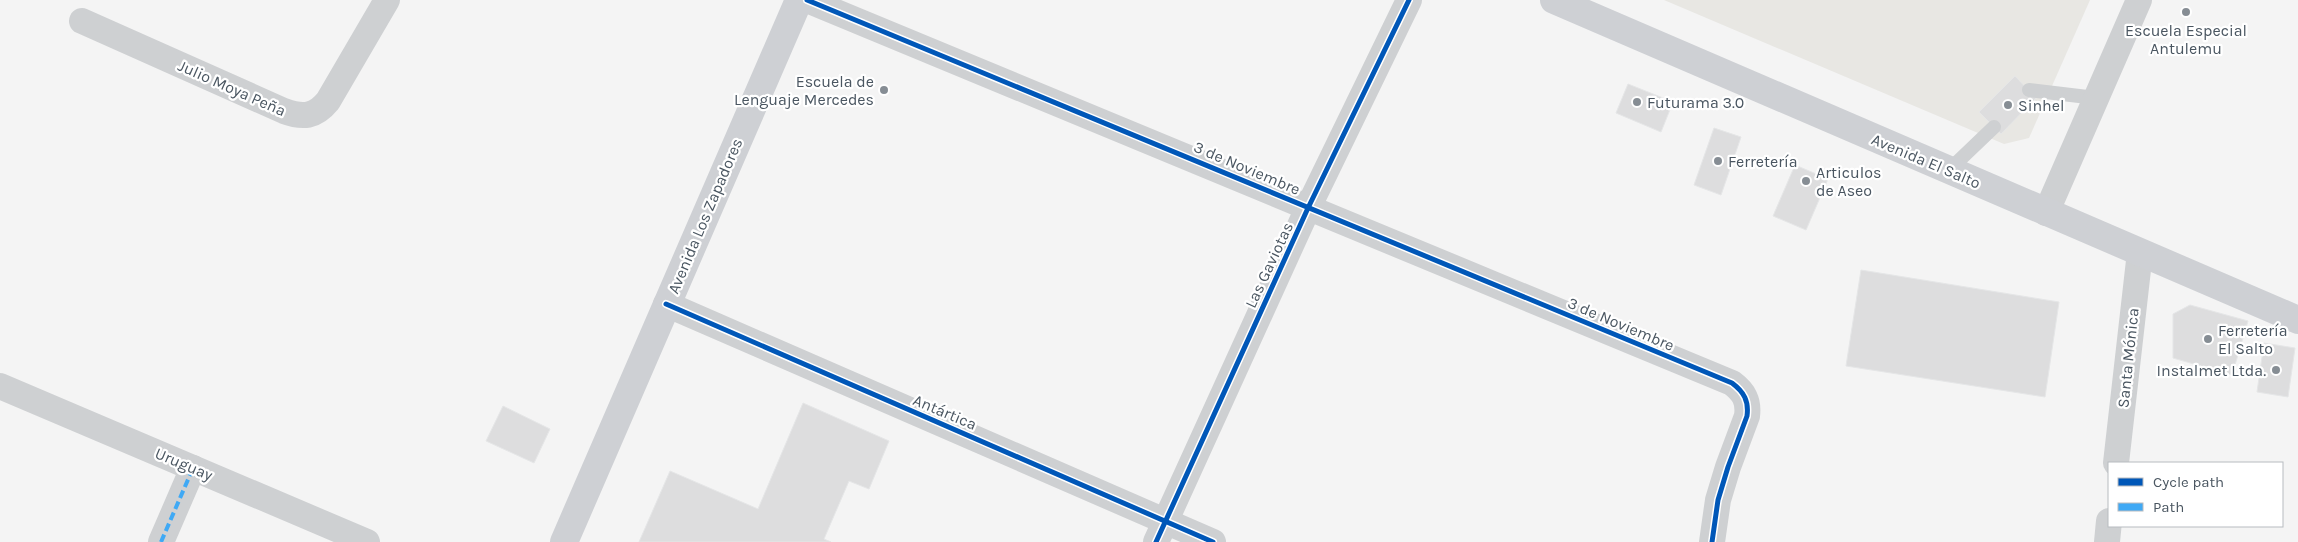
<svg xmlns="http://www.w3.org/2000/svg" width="2298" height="542" font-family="Karla,sans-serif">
  <rect width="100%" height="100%" fill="#f4f4f4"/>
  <polygon fill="#e8e7e3" points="1664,0 2090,0 2029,138 2004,144"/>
  <g fill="#ddddde" stroke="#e5e6e7">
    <polygon points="2015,76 2036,98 2001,134 1979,112"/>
    <polygon points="1628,84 1673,102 1661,132 1616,113"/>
    <polygon points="1714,128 1741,137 1721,195 1694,185"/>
    <polygon points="1795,165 1828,179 1806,230 1773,216"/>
    <polygon points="1861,270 2059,302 2045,397 1846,366"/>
    <polygon points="2190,305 2248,321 2232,375 2173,358 2173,314"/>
    <polygon points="2264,343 2295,348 2288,397 2257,392"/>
    <polygon points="803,403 889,441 869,489 849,481 824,539 831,542 639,542 670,471 758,509"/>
    <polygon points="503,406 550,429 534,463 486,441"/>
  </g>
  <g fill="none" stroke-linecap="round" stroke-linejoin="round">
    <g stroke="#ced0d2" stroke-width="14">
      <polyline points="2029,90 2096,98"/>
      <polyline points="1948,171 1994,127"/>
    </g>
    <g stroke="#ced0d2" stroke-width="26">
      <path d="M807,0L1732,383C1744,392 1749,401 1747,416L1728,467L1718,500L1712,542"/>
      <path d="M82,21L284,111C303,118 315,117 328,101L387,0"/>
      <polyline points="2046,213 2139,0"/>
      <polyline points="666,304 1213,542"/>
      <polyline points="0,386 367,542"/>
      <polyline points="2116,463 2140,252"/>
      <polyline points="161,542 193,468"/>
      <polyline points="1156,542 1308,208 1409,0"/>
      <polyline points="2107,542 2109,521"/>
    </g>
    <g stroke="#ced0d4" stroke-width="28">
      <polyline points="1554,0 2298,320"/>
      <polyline points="564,542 799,0"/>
    </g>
    <polyline stroke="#3fa9f5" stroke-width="4" stroke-dasharray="8 4" stroke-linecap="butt" points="161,542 193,468"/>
    <g stroke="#fff" stroke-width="8">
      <g id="cycleway">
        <path d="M807,0L1732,383C1744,392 1749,401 1747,416L1728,467L1718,500L1712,542"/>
        <polyline points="666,304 1213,542"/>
        <polyline points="1156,542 1308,208 1409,0"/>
      </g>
    </g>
    <use href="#cycleway" stroke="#0057b8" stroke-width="5"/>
  </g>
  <g fill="#868d94" stroke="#fff" stroke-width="2">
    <circle cx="2186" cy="12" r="5"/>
    <circle cx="884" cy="90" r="5"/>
    <circle cx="1637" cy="102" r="5"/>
    <circle cx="2008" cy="105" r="5"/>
    <circle cx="1718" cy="161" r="5"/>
    <circle cx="1806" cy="181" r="5"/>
    <circle cx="2208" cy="339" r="5"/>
    <circle cx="2276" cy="370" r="5"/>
  </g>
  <g text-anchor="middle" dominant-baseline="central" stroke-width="4.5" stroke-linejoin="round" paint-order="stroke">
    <g font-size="16" fill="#4a5661" stroke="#fff" text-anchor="start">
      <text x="2186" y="30" text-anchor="middle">Escuela Especial<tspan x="2186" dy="18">Antulemu</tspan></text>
      <text x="874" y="81" text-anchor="end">Escuela de<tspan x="874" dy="18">Lenguaje Mercedes</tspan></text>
      <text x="1647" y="102">Futurama 3.0</text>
      <text x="2018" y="105">Sinhel</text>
      <text x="1728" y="161">Ferretería</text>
      <text x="1816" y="172">Articulos<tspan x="1816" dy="18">de Aseo</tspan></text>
      <text x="2218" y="330">Ferretería<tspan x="2218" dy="18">El Salto</tspan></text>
      <text x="2266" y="370" text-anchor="end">Instalmet Ltda.</text>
    </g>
    <g font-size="16" fill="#4a5661" stroke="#fff">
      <text transform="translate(232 88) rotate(24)">Julio Moya Peña</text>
      <text transform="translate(1926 161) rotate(23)">Avenida El Salto</text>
      <text transform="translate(1247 168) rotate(23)">3 de Noviembre</text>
      <text transform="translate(705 216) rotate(-67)">Avenida Los Zapadores</text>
      <text transform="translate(1269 265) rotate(-65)">Las Gaviotas</text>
      <text transform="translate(1621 324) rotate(23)">3 de Noviembre</text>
      <text transform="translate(2128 358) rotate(-84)">Santa Mónica</text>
      <text transform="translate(945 412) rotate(23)">Antártica</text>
      <text transform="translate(184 464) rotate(23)">Uruguay</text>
    </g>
  </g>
  <rect x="2108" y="462" width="175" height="65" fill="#ffffff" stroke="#b7bbc0"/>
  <rect x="2118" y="478" width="25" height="8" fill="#0057b8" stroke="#b7bbc0"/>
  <text x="2153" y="487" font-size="15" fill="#4a5661">Cycle path</text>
  <rect x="2118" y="503" width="25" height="8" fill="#3fa9f5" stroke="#b7bbc0"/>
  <text x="2153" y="512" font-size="15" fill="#4a5661">Path</text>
</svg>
